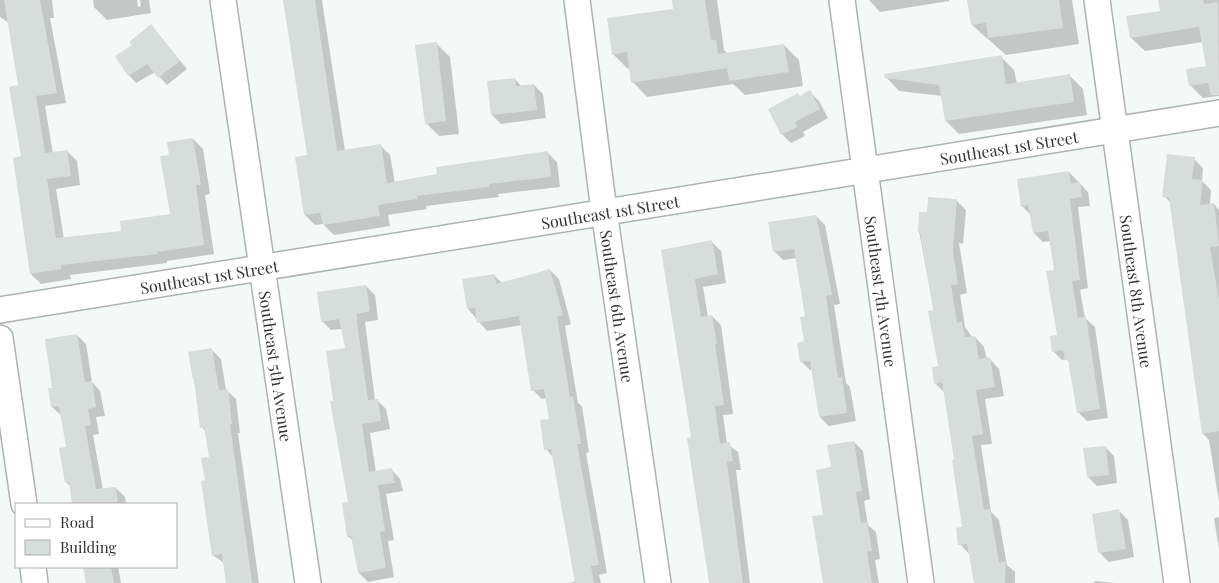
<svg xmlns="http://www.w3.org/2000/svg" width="1219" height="583" font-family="'Playfair Display',serif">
  <rect width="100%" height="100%" fill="#f3faf6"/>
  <g fill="#0003">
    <polygon points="0,0 52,0 54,18 50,18 66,103 45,106 53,154 67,151 77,161 80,185 56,189 64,239 123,232 171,215 170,156 193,139 203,149 210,194 205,195 214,254 167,261 167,263 70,275 71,279 41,284 31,274 19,86 9,23 0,17"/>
    <polygon points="93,0 137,0 138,7 141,6 140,0 149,0 151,13 107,20 94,7"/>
    <polygon points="284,0 322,0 345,151 380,145 390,155 395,183 547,152 557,162 560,187 498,194 499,197 426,206 427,209 388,215 390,226 334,235 323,224 315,225 305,215 308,156"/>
    <polygon points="673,0 717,0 724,50 728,54 784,45 799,60 803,86 745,95 733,84 647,97 633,82 630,68 628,69 613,54 675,10"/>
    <polygon points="869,0 949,0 949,1 880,12"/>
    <polygon points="969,0 1072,0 1079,44 1006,55 972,25"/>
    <polygon points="1159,0 1219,0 1219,96 1203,98 1190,85 1207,67 1203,42 1145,51 1131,38 1128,17 1161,12"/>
    <polygon points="151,26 187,69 167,85 155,72 136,83 129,75 134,45"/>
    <polygon points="437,44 450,57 459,134 439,136 426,123"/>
    <polygon points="1001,57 1014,70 1017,84 1070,76 1083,89 1087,115 959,134 946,121 942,96 899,91 886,77"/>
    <polygon points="515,79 522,87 534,85 543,94 546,118 501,124 492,115"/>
    <polygon points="810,92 819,101 828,118 803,132 805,136 791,143 782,134 800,97"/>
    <polygon points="1194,159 1203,168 1202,181 1211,190 1210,205 1214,204 1219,210 1219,502 1209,440 1203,434 1172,204 1164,196"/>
    <polygon points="1069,172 1088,192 1090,206 1078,207 1088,288 1080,290 1085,318 1095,327 1108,418 1087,421 1078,412 1070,363 1066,359 1062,360 1053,351 1058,336 1056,271 1051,241 1043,242 1034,233 1031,215 1022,206"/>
    <polygon points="956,200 966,210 963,244 959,243 967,293 960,295 965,327 972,337 975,337 984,347 987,359 990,359 999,369 1004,396 985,399 992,444 981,445 991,512 999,520 1007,565 1015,572 1015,583 975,583 970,555 960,544 964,528 945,393 935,383 939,367 934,311 919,231 928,214"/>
    <polygon points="816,216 825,225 840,304 834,305 846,383 850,387 856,421 829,426 820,417 813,370 810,370 801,361 805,342 806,317 797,258 783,260 774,251"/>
    <polygon points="712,242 721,251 726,283 703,287 708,317 712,316 721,325 733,414 723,415 727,444 738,452 741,470 736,470 750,583 710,583 692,438 663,251"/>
    <polygon points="550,270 559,279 571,324 565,326 578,403 582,406 589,452 586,453 607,573 599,575 601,583 570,583 576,581 553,457 546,449 551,420 547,398 542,399 533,390 522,325 487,331 468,309 494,275 502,283"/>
    <polygon points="366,286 375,295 378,320 365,322 375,400 377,400 386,409 390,429 370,433 376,472 392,470 400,479 403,491 386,494 394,540 388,541 394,577 368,582 359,573 353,541 348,536 349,503 335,402 346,349 342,329 331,330 322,321"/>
    <polygon points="77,335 86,344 92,382 100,391 105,416 96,417 99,434 93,435 103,490 116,488 125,497 126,504 73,504 71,487 66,482 67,448 61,415 52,407 54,389"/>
    <polygon points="212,350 221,359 226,390 236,399 240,433 238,433 259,583 227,583 225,564 213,555 207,482 211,458 206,432 202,427 194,379"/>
    <polygon points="854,442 863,451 870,499 864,501 868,525 876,532 880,559 875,560 879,583 844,583 824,516 833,468"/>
    <polygon points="1105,447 1114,456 1117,483 1097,486 1088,477"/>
    <polygon points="1119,511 1128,520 1134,557 1109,562 1100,553"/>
    <polygon points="1219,517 1219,549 1214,518"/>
    <polygon points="85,567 118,567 121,583 87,583"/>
    <polygon points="1095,581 1114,583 1094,583"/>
  </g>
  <g fill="#d6dedc">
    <polygon points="4,0 40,0 57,93 36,96 45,153 67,150 71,176 47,179 56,238 121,231 120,221 170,214 160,156 169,155 167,142 193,138 201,185 196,185 204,245 157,252 158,254 61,265 61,269 30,274 13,158 21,156 9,87 18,85"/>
    <polygon points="283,0 315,0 337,151 381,144 387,183 437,174 436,167 548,151 551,177 489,184 489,187 417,196 417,199 378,205 380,216 323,225 320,213 304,215 295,157 307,155"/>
    <polygon points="672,0 705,0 711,40 716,40 718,54 784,44 789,72 729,81 727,68 631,83 627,52 612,55 607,18 673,9"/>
    <polygon points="967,0 1059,0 1063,28 988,38 986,23 971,25"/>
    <polygon points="1158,0 1203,0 1204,4 1218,2 1219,95 1211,95 1208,83 1189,86 1186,69 1206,66 1199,27 1130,38 1126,16 1160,11"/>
    <polygon points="151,24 180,61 158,78 147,64 128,76 115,56 132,45 129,42"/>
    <polygon points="437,42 446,121 425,124 415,45"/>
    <polygon points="1002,55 1006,84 1070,74 1074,102 945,121 939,85 885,78 884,74"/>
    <polygon points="515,78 516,86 534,84 537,110 491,115 487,81"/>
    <polygon points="810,90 820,109 795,122 797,127 781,135 768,109 798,93 800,96"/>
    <polygon points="1167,154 1195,157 1192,179 1203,180 1200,205 1214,203 1219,246 1210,247 1219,301 1219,431 1202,434 1169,198 1162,197"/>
    <polygon points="1069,171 1071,183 1080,182 1082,197 1070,199 1080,280 1072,281 1078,318 1086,316 1100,409 1077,413 1068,360 1065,360 1063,350 1052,352 1050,336 1057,335 1046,271 1054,270 1048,231 1033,233 1028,205 1021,207 1017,179"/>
    <polygon points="928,197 957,199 953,251 958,284 951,285 957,323 962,322 965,337 975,336 979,359 990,357 995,387 976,390 983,434 972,436 984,510 990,509 999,563 1006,561 1005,583 974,583 967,544 958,545 956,528 962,527 952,460 954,459 942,382 934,384 932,367 938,366 928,311 933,310 920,232 918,232 919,212 927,212"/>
    <polygon points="816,215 832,295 826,296 838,378 842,377 847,413 819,417 810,361 800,362 797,343 804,341 800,317 805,316 794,249 773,252 768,222"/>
    <polygon points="712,240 718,274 695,279 701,317 712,315 717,344 715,344 724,405 715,406 720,444 730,442 733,461 727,462 743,583 709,583 687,438 691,437 661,250"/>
    <polygon points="550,269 563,315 557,317 570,397 573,396 581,444 577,444 599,565 591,566 594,583 575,583 551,449 544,450 540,420 549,419 544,389 531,391 519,316 477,323 475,308 467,309 462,279 495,274 496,284"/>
    <polygon points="366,285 370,311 357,314 357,323 368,400 378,399 381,421 362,424 369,472 392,468 395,483 378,485 385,531 380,532 386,568 358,573 351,536 347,537 342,503 348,502 330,401 333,401 326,351 345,348 339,319 321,322 317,292"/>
    <polygon points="77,334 85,382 92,381 96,407 88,409 91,425 85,426 96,489 116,487 118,504 72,504 69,482 65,483 59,448 66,447 59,406 51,407 48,388 52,388 45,339"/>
    <polygon points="212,348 219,390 228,389 232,424 230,424 252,583 226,583 222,554 212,556 201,481 205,480 201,458 209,457 204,427 200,428 194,379 193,380 188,352"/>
    <polygon points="854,441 862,491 856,492 861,523 867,522 872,551 867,552 872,583 823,583 812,516 823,515 816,470 831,467 827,445"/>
    <polygon points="1106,446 1109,475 1087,477 1083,448"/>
    <polygon points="1119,509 1126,549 1098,553 1092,514"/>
    <polygon points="83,567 111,567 114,583 86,583"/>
  </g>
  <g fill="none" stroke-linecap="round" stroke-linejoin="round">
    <g stroke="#adb3b0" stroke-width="28">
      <g id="minor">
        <path id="s1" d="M223,0L308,583"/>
        <path id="s2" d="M577,0L604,211L658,583"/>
        <path id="s3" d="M842,0L921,583"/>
        <path id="s4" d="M1097,0L1177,583"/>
        <path id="s5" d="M0,310L1219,113"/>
        <polyline points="0,338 24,504"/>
        <polyline points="33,567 35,583"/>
      </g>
    </g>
    <use href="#minor" stroke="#fff" stroke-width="25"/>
  </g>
  <g text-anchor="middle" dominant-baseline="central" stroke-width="4" stroke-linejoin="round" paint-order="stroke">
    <g font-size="16" fill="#333534" stroke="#fff">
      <text stroke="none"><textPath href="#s5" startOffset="1022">Southeast 1st Street</textPath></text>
      <text stroke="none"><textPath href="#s5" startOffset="618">Southeast 1st Street</textPath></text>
      <text stroke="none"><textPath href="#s5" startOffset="212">Southeast 1st Street</textPath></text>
      <text stroke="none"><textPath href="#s3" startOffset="294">Southeast 7th Avenue</textPath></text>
      <text stroke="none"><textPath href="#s4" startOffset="294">Southeast 8th Avenue</textPath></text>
      <text stroke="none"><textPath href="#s2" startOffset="309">Southeast 6th Avenue</textPath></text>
      <text stroke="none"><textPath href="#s1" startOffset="370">Southeast 5th Avenue</textPath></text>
    </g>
  </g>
  <rect x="15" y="503" width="162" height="65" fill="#ffffff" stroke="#adaeae"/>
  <rect x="25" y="519" width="25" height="8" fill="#ffffff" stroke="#adaeae"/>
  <text x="60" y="528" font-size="15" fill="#333534">Road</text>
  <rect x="25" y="540" width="25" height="15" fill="#d6dedc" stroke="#adaeae"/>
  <text x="60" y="553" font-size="15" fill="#333534">Building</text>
</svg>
